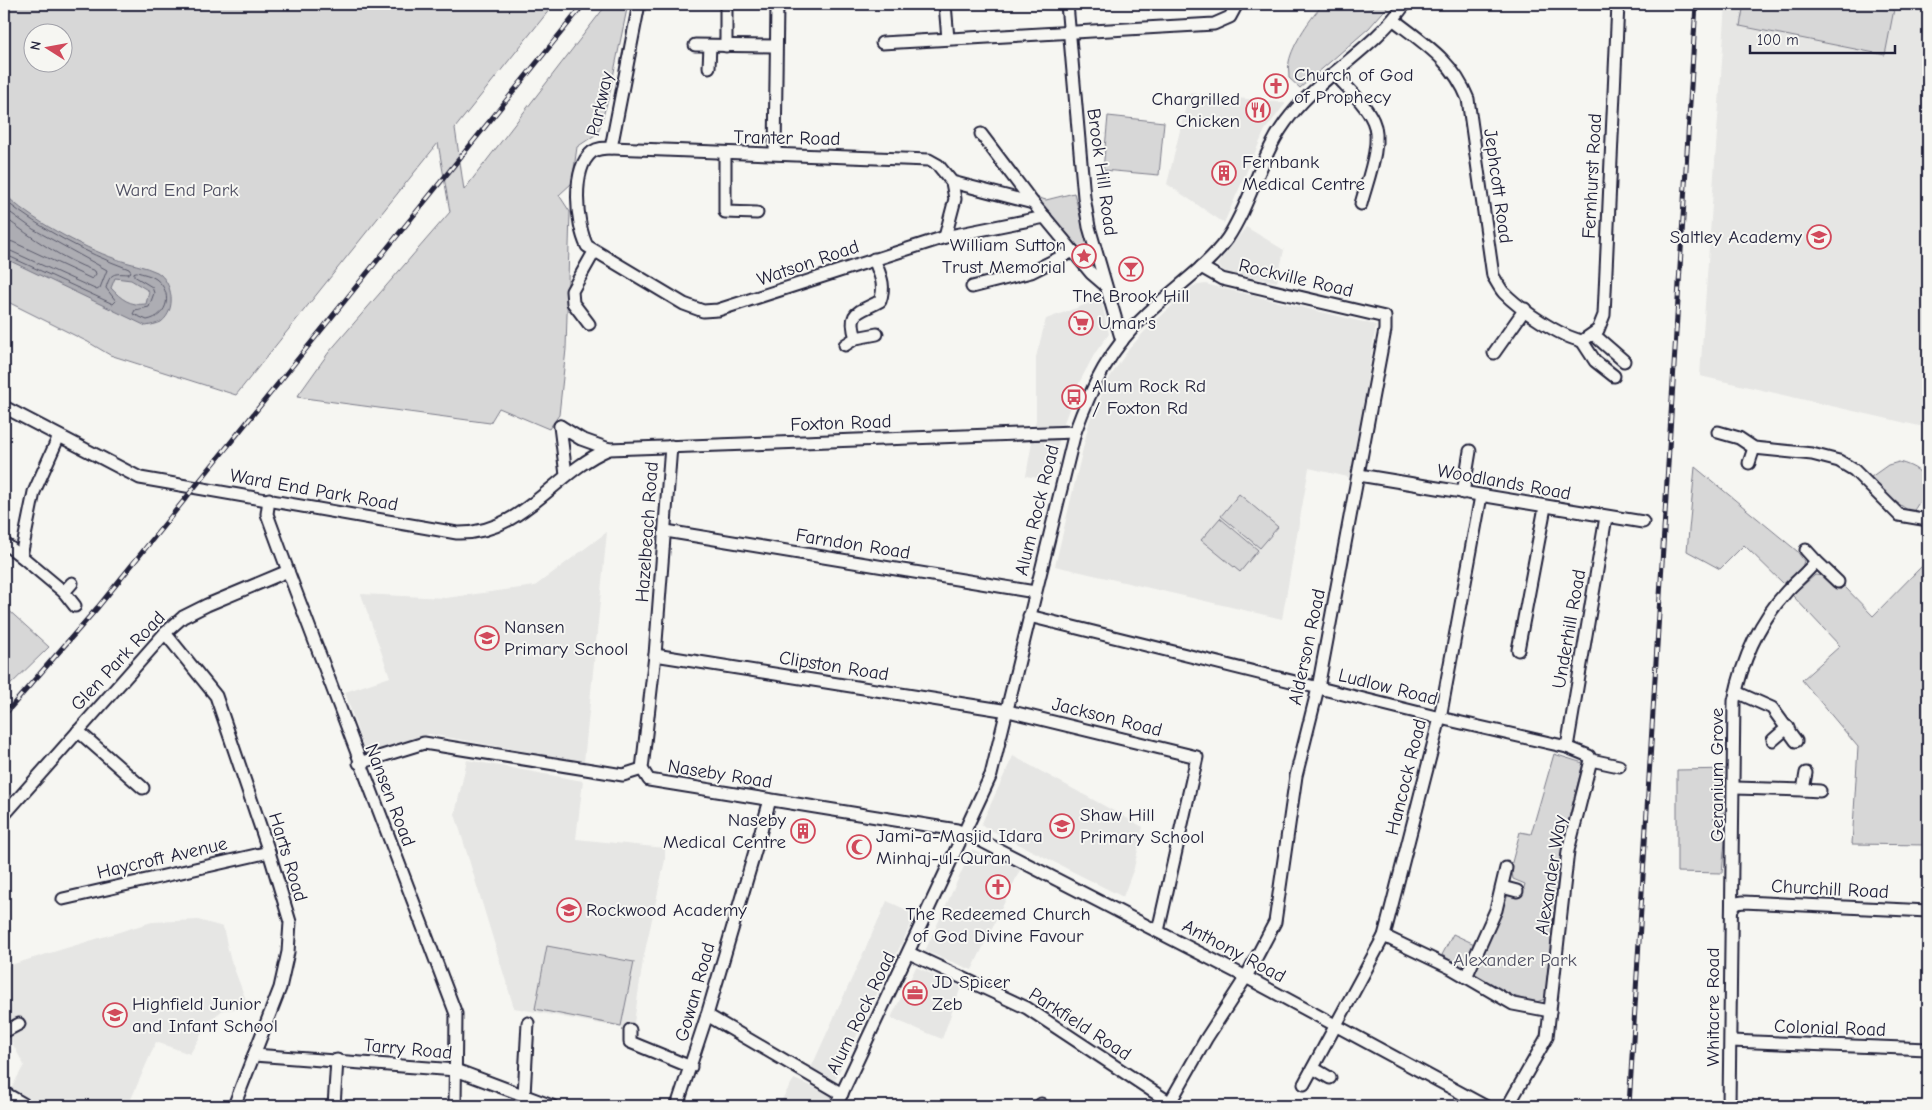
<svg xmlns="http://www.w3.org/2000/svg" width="1932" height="1110" font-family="'Comic Neue',sans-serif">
  <rect width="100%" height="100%" fill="#f6f6f2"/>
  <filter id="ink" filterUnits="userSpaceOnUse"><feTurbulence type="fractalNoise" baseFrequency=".02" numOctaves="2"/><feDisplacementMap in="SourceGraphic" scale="10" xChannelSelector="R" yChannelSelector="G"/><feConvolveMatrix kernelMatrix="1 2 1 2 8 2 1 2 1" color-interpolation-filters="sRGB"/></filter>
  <g filter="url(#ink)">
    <g fill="#e6e6e4">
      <polygon points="1726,4 1928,4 1928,428 1700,376"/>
      <polygon points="1189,93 1286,103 1265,130 1224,223 1167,184"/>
      <polygon points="1246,227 1284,250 1277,282 1225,272 1217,265"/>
      <polygon points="1205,284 1376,325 1352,478 1309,468 1282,619 1055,566 1090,419 1110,377 1129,349 1144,332 1193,286"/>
      <polygon points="1101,299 1109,334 1095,353 1079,383 1063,425 1049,480 1026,476 1036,419 1036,357 1046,319"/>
      <polygon points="607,532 584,762 429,734 365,753 345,692 390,677 361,594 446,598 535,586"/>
      <polygon points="1013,756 1143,827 1134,868 1123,897 981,825"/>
      <polygon points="467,760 583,781 576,839 665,848 665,860 643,960 633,1030 514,1008 455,814"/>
      <polygon points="972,849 1020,870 972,970 925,951"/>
      <polygon points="887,901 916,914 835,1080 811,1068"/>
      <polygon points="198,920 223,927 230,958 249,1008 223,1010 209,1021 190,1054 156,1042 128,1106 46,1106 11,1089 24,1065 4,1028 4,967 152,922"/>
      <polygon points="916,967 961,987 942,1039 891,1018"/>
      <polygon points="794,1079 834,1096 830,1106 778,1106"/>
    </g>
    <g fill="#d7d7d7" stroke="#7c7c89" fill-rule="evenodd">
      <path d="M4,4H554L455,128L464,190L607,4H628L609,96L598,133L577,147L572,183L559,195L570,212L566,349L559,415L549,429L499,408L490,423L297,397L329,352L450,212L438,143L236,395L110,355L88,342L4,300ZM32,32H62V62H32Z"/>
      <path d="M1324,4H1358L1373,8L1376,4H1390L1369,28L1300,88L1289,78C1289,73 1288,67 1289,62C1292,45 1312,15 1324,4Z"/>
      <polygon points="1744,4 1895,4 1885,55 1740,26"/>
      <polygon points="1108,116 1164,122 1159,175 1103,170"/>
      <polygon points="1074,193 1093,264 1036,197 1046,200"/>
      <path d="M1899,462C1932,471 1931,487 1912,513L1885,494L1871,477L1888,465Z"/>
      <polygon points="1695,467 1797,551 1804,561 1802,567 1786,586 1744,545 1720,569 1687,551"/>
      <polygon points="1239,494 1278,527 1260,548 1221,516"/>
      <polygon points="1220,518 1258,550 1240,572 1201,540"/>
      <polygon points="1922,566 1928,566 1928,845 1852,844 1858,747 1802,680 1840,646 1792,595 1815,575 1824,576 1840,590 1844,586 1873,616"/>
      <polygon points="4,606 49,647 4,691"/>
      <polygon points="1554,754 1583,763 1567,826 1558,877 1545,999 1534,1003 1505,993 1442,955 1453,934 1483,948 1501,912 1508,895 1521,897 1525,884 1513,879 1511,866 1520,832 1531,834"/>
      <polygon points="1731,769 1729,809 1713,819 1726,831 1722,873 1677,872 1677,770"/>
      <polygon points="547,946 634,962 621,1026 535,1009"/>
    </g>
    <path fill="#adadb3" stroke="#757583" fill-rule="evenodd" d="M4,193C28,219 82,247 116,259C129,264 145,266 157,272C173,282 177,310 161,322C157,324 151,325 146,326L4,258ZM115,278L131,280L149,291L146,304C130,306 121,299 111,288Z"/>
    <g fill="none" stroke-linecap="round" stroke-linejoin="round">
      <g stroke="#5a5a6b" stroke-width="1">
        <path d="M4,200C43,230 83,252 129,269L131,272L128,274C114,273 110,273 106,288L116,301L113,304L4,254"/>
        <polyline points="4,208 33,229 107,270 100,288 97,290 4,248"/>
        <path d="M4,217C32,238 62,259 95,271L96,274L92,279L13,242L4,240"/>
        <path d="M137,272C143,274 151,275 156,279C173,292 169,316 147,320L133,314L135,310L149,307L154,293L152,287L134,276V273Z"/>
      </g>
      <g stroke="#22223b" stroke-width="15">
        <g id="minor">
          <path d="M639,4L611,148C604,148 598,148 592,152C571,169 576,224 587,246L684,304L703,311L718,310L945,237L1045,217"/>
          <polyline points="945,4 948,39"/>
          <polyline points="1067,4 1084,197 1089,227 1122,341"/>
          <path d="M1394,20C1425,44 1453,61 1468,99L1493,276C1497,282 1500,289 1504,293C1521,310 1559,336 1582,341"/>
          <polyline points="882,43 1214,24 1230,17 1237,4"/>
          <polyline points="695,45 775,46"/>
          <polyline points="726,46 726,4"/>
          <polyline points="709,67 710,46"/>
          <path d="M1334,73C1347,88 1365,103 1373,121C1383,142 1367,181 1361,204"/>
          <polyline points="981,134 1033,203 1091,273 1105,285"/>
          <polyline points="611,148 929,160 938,165 952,182 1033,203"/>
          <polyline points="775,153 777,4"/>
          <polyline points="725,154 725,212 757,213"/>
          <polyline points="945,237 955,199 952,182"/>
          <polyline points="972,287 1031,272 1073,251"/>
          <polyline points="589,324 573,303 572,291 594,252"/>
          <polyline points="1593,334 1624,361"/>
          <path d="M856,338C847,310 859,313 880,301C886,285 880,275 874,259"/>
          <polyline points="1582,341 1598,330 1604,315 1618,4"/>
          <polyline points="1582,341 1595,361 1614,376"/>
          <polyline points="845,345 856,338 877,334"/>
          <polyline points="1494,353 1525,309"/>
          <path d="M4,407L140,478L457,533C522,535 554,472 609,449L1075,432"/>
          <polyline points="560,426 581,439 609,449"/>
          <polyline points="560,426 566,475"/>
          <polyline points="1718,432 1739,438 1754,448 1812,454 1839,461 1854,470 1899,515 1928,520"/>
          <polyline points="59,436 34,492 21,556 64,592"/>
          <polyline points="671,446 655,655 642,769 649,780 957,830 972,836 1246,977 1485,1106"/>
          <polyline points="1749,463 1754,448"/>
          <polyline points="1359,475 1643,522"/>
          <polyline points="1463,493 1470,451"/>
          <polyline points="269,499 267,514 288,571 456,1014 455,1106"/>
          <polyline points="666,531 1035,592"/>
          <polyline points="4,543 21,556"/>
          <polyline points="1816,561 1838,582"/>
          <polyline points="72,583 64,592 75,606"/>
          <polyline points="1029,616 1440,718 1567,747 1589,756 1591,760 1619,766"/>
          <polyline points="165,633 216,696 269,852 290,922 288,952 280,988 234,1106"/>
          <polyline points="1518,650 1545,507"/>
          <polyline points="655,655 1008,711 1197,757 1158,931"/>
          <polyline points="1736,692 1772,708 1796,741"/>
          <polyline points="78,731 143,788"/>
          <polyline points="1773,740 1788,727"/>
          <polyline points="1567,747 1606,517"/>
          <polyline points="359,763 424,743 623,775 642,769"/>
          <polyline points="1735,788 1803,790 1806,773"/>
          <polyline points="1803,790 1820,791"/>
          <polyline points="4,815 165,633 183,617 207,605 288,571"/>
          <polyline points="1502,887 1517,891"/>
          <polyline points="63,899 269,852"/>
          <polyline points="1732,909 1737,903 1743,902 1928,911"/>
          <polyline points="1384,936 1451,968 1513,1004 1550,1011"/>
          <polyline points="909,953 1027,1008 1175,1106"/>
          <polyline points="1466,977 1496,910 1506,868"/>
          <polyline points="707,1015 842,1094"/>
          <polyline points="630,1030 630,1042 691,1067"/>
          <polyline points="4,1032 19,1024"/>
          <polyline points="1731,1041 1928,1049"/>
          <polyline points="254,1055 456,1070 552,1106"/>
          <polyline points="1313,1068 1330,1078"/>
          <polyline points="1304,1084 1384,936 1440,718 1481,496"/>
          <polyline points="524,1095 528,1023"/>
          <polyline points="334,1106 337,1060"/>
          <polyline points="677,1106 707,1015 770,800"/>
          <path d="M836,1106L991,775L1075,432C1091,388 1111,346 1147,314C1173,289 1206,268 1227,239C1253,200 1261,151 1291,115C1325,73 1374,48 1405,4"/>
          <polyline points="1040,1106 1041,1104"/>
          <polyline points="1168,1106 1206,1039 1246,977 1275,922 1296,776 1318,688 1385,330 1385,317 1222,279 1201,267"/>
          <polyline points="1508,1106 1547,1037 1568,851 1591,760"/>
          <path d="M1729,1106L1734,701C1742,661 1759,622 1787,591C1796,581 1807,573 1816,561L1806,550"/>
        </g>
      </g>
      <g stroke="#22223b" stroke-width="19">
        <polyline id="major" points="4,1095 23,1106"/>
      </g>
      <use href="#minor" stroke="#f6f6f2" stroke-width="11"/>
      <use href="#major" stroke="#f6f6f2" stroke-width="15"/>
      <g stroke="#22223b" stroke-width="5">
        <g id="rail">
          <polyline points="4,715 98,607 584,4"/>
          <polyline points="1629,1106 1696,4"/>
        </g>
      </g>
      <use href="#rail" stroke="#f6f6f2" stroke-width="3" stroke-dasharray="9" stroke-linecap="butt"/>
    </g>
  </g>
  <defs>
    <g id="church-ring" transform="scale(1.25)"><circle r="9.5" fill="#f6f6f2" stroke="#d1495b" stroke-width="1.5"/><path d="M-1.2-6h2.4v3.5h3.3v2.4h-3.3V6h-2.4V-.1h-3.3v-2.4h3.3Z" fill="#d1495b"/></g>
    <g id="restaurant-ring" transform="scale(1.25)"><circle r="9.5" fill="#f6f6f2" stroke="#d1495b" stroke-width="1.5"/><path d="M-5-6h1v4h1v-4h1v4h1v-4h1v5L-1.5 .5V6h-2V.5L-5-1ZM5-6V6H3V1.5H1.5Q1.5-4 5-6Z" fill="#d1495b"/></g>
    <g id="building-ring" transform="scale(1.25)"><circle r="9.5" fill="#f6f6f2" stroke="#d1495b" stroke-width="1.5"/><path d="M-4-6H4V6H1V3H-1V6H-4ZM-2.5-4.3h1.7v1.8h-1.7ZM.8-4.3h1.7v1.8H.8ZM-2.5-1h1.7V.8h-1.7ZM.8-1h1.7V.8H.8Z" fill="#d1495b"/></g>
    <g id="school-ring" transform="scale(1.25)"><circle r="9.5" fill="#f6f6f2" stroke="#d1495b" stroke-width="1.5"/><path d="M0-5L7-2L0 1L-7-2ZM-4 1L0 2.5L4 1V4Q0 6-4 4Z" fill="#d1495b"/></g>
    <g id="sight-ring" transform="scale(1.25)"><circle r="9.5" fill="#f6f6f2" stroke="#d1495b" stroke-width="1.5"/><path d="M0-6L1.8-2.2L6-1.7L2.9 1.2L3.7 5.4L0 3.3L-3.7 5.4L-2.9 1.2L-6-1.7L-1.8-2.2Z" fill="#d1495b"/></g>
    <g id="bar-ring" transform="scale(1.25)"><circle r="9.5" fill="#f6f6f2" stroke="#d1495b" stroke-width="1.5"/><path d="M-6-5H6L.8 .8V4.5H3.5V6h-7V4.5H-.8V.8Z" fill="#d1495b"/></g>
    <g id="supermarket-ring" transform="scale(1.25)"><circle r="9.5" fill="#f6f6f2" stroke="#d1495b" stroke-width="1.5"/><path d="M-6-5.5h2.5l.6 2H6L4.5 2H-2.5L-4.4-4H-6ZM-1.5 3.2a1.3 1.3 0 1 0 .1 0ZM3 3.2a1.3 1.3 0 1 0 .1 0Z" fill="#d1495b"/></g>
    <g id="bus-ring" transform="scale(1.25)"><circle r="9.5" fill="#f6f6f2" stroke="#d1495b" stroke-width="1.5"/><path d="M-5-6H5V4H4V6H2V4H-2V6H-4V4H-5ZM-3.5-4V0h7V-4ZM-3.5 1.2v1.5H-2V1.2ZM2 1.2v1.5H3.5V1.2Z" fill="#d1495b"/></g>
    <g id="mosque-ring" transform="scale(1.25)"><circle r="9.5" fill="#f6f6f2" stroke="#d1495b" stroke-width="1.5"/><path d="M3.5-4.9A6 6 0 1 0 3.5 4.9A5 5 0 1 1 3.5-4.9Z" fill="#d1495b"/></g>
    <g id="office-ring" transform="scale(1.25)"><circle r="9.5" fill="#f6f6f2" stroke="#d1495b" stroke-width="1.5"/><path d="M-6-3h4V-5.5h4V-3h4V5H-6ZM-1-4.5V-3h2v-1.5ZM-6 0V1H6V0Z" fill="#d1495b"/></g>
  </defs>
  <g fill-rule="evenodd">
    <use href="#church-ring" x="1276" y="86"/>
    <use href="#restaurant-ring" x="1258" y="110"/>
    <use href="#building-ring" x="1224" y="173"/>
    <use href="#school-ring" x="1819" y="237"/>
    <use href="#sight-ring" x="1084" y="256"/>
    <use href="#bar-ring" x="1131" y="269"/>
    <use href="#supermarket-ring" x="1081" y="323"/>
    <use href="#bus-ring" x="1074" y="397"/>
    <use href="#school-ring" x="487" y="638"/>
    <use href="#school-ring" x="1062" y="826"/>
    <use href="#building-ring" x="803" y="831"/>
    <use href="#mosque-ring" x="859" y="847"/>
    <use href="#church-ring" x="998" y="887"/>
    <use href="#school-ring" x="569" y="910"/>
    <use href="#office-ring" x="915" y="993"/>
    <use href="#school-ring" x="115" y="1015"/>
  </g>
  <g text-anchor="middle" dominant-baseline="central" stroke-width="4" stroke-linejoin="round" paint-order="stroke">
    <g font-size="19" fill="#22223b" stroke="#f6f6f2" text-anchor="start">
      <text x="1294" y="75">Church of God<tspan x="1294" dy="22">of Prophecy</tspan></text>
      <text x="1240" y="99" text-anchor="end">Chargrilled<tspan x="1240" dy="22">Chicken</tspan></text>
      <text x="1242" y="162">Fernbank<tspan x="1242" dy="22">Medical Centre</tspan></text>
      <text x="1802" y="237" text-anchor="end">Saltley Academy</text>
      <text x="1066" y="245" text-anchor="end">William Sutton<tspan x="1066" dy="22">Trust Memorial</tspan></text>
      <text x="1131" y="296" text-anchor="middle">The Brook Hill</text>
      <text x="1098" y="323">Umar's</text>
      <text x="1092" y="386">Alum Rock Rd<tspan x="1092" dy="22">/ Foxton Rd</tspan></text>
      <text x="504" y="627">Nansen<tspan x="504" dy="22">Primary School</tspan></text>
      <text x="1080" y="815">Shaw Hill<tspan x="1080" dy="22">Primary School</tspan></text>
      <text x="786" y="820" text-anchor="end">Naseby<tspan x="786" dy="22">Medical Centre</tspan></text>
      <text x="876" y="836">Jami-a-Masjid Idara<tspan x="876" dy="22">Minhaj-ul-Quran</tspan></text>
      <text x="586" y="910">Rockwood Academy</text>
      <text x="998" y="914" text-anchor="middle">The Redeemed Church<tspan x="998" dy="22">of God Divine Favour</tspan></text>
      <text x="932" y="982">JD Spicer<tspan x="932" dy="22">Zeb</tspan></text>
      <text x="132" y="1004">Highfield Junior<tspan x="132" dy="22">and Infant School</tspan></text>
    </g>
    <g font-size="19" fill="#22223b" stroke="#f6f6f2">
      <text transform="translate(600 104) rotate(-77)">Parkway</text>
      <text transform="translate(787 138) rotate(1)">Tranter Road</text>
      <text transform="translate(1102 172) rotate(82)">Brook Hill Road</text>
      <text transform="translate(1592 176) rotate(-87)">Fernhurst Road</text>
      <text transform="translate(1498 186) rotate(82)">Jephcott Road</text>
      <text transform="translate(808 263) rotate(-19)">Watson Road</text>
      <text transform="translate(1296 278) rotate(13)">Rockville Road</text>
      <text transform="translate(841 423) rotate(-2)">Foxton Road</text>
      <text transform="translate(1504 482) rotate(10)">Woodlands Road</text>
      <text transform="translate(314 490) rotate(10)">Ward End Park Road</text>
      <text transform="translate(1037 510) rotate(-76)">Alum Rock Road</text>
      <text transform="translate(647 532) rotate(-86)">Hazelbeach Road</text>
      <text transform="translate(853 544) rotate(9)">Farndon Road</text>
      <text transform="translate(1569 629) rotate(-80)">Underhill Road</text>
      <text transform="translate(1307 647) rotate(-78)">Alderson Road</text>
      <text transform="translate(118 661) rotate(-47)">Glen Park Road</text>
      <text transform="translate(834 666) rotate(9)">Clipston Road</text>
      <text transform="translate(1388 687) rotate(14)">Ludlow Road</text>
      <text transform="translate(1107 717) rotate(14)">Jackson Road</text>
      <text transform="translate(720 774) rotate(9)">Naseby Road</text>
      <text transform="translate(1717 775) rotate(-90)">Geranium Grove</text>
      <text transform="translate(1406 777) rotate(-76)">Hancock Road</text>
      <text transform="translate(390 795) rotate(69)">Nansen Road</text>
      <text transform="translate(288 857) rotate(73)">Harts Road</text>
      <text transform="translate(162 858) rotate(-13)">Haycroft Avenue</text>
      <text transform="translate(1551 875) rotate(-81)">Alexander Way</text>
      <text transform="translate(1830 889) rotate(3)">Churchill Road</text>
      <text transform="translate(1234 951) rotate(28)">Anthony Road</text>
      <text transform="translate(695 992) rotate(-74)">Gowan Road</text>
      <text transform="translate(1713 1007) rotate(-90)">Whitacre Road</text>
      <text transform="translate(861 1013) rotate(-64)">Alum Rock Road</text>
      <text transform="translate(1080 1024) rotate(33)">Parkfield Road</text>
      <text transform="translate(1830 1028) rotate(2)">Colonial Road</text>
      <text transform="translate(408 1049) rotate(5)">Tarry Road</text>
    </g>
    <g font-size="19" fill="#4f4f62" stroke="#f6f6f2">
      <text x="177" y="190">Ward End Park</text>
      <text x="1515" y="960">Alexander Park</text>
    </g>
  </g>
  <rect width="1932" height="1110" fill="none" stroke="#f6f6f2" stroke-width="20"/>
  <rect x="10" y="10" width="1912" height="1090" fill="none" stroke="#22223b" stroke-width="2" filter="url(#ink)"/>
  <g transform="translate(48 48) rotate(281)"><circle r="24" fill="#f6f6f2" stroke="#a1a1a9"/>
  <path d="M0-4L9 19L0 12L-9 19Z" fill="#d1495b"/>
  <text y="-8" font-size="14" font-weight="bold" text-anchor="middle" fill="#22223b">N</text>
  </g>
  <path d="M1750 45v8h145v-8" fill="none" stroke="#22223b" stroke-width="2.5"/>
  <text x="1757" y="45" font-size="15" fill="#22223b" stroke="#f6f6f2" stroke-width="4" paint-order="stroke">100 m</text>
</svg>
